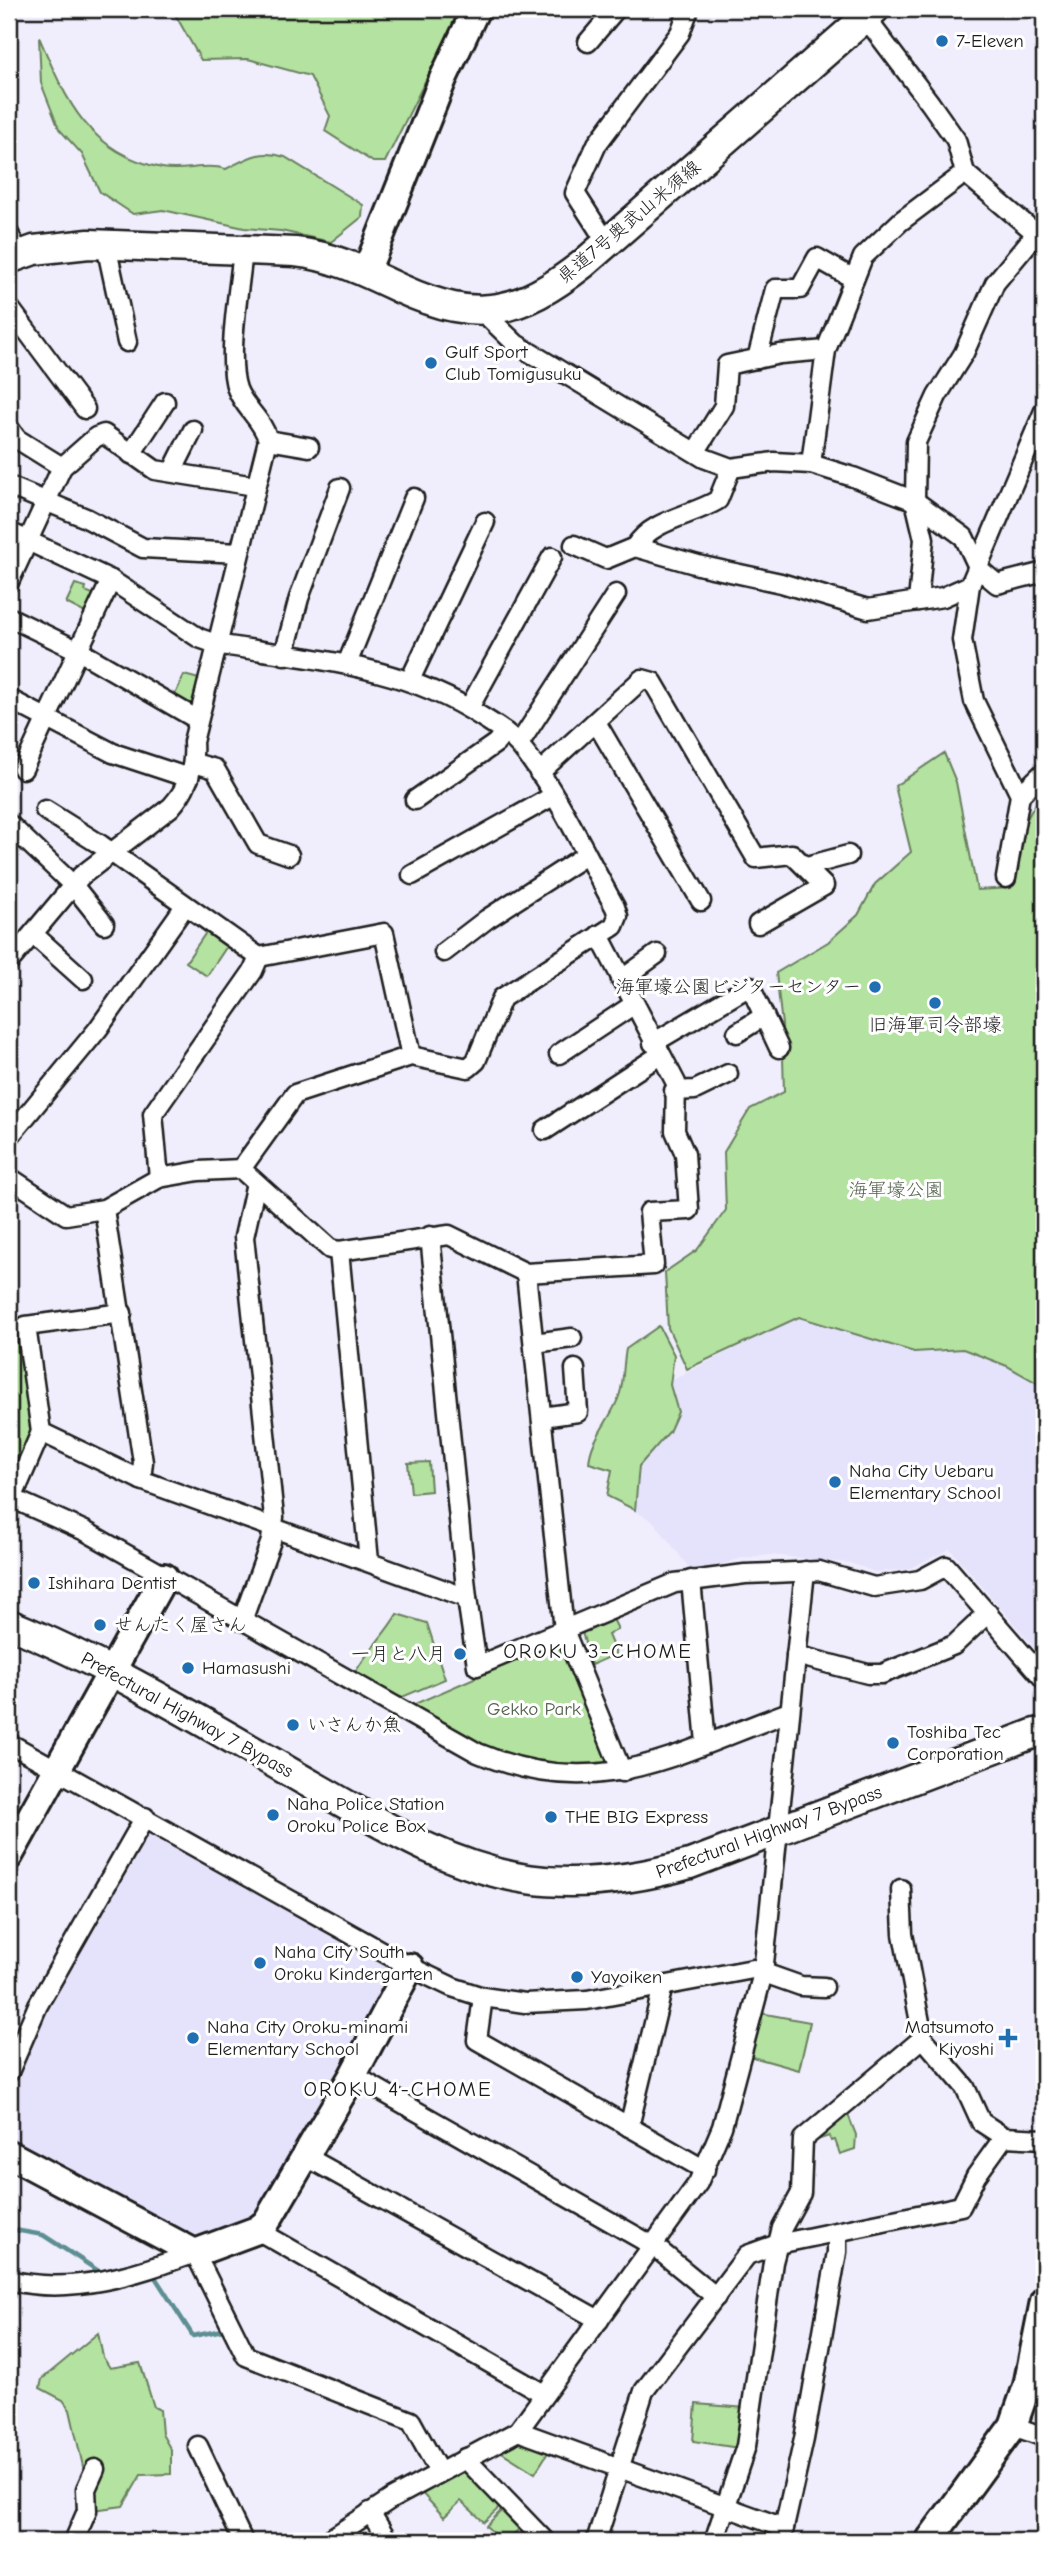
<svg xmlns="http://www.w3.org/2000/svg" width="1053" height="2550" font-family="'Comic Neue','Klee One',sans-serif">
  <rect width="100%" height="100%" fill="#f0eefd"/>
  <filter id="ink" filterUnits="userSpaceOnUse"><feTurbulence type="fractalNoise" baseFrequency=".0143" numOctaves="2"/><feDisplacementMap in="SourceGraphic" scale="14" xChannelSelector="R" yChannelSelector="G"/><feConvolveMatrix kernelMatrix="1 2 1 2 8 2 1 2 1" color-interpolation-filters="sRGB"/></filter>
  <g filter="url(#ink)">
    <g fill="#e5e2fc">
      <polygon points="799,1317 914,1352 963,1349 1007,1366 1037,1383 1044,1400 1044,1659 950,1549 908,1569 875,1572 850,1563 770,1555 742,1558 693,1573 654,1522 618,1501 665,1383"/>
      <polygon points="152,1829 391,1965 393,1970 255,2215 196,2237 9,2140 11,2096 40,2020 145,1831"/>
    </g>
    <g fill="#b4e2a0" stroke="#687f5e" stroke-width="2">
      <polygon points="172,9 461,9 385,162 373,162 325,131 330,116 310,76 248,59 201,60"/>
      <path d="M39,37C66,100 88,153 162,168C183,172 205,163 226,169C248,158 260,149 285,157L363,205L362,217L331,242L281,231L244,228L163,210L133,214L100,192L82,154L59,129L41,83Z"/>
      <polygon points="75,584 86,587 85,591 98,596 89,615 66,603"/>
      <polygon points="184,675 199,679 191,712 172,701"/>
      <path d="M944,753L956,782L977,890L1011,888C1016,851 1019,822 1044,793V1400L1037,1383L1007,1366L963,1349L914,1352L799,1317L687,1369L668,1328L665,1272L697,1250L726,1210L724,1152L750,1109L784,1092L782,1025L776,973L828,942L858,915L875,884L911,852L895,786Z"/>
      <polygon points="209,928 229,943 207,976 186,962"/>
      <path d="M659,1326L674,1355L670,1385L678,1412L669,1432L639,1466L635,1510L607,1496L612,1470L589,1463C591,1436 613,1418 620,1393C624,1380 623,1363 626,1349Z"/>
      <polygon points="15,1335 20,1339 34,1436 9,1489 9,1336"/>
      <polygon points="429,1462 431,1491 411,1493 408,1463"/>
      <path d="M397,1614L427,1623L445,1679L400,1698L355,1673C367,1651 384,1636 397,1614Z"/>
      <polygon points="612,1617 618,1629 608,1635 616,1654 591,1665 582,1632"/>
      <polygon points="559,1641 566,1646 611,1762 607,1767 543,1765 494,1752 410,1706"/>
      <polygon points="760,2013 810,2022 799,2070 749,2056"/>
      <polygon points="847,2112 856,2135 855,2149 840,2154 835,2140 831,2141 829,2136 811,2142"/>
      <polygon points="98,2333 103,2357 110,2368 140,2363 154,2407 160,2410 162,2434 171,2450 171,2474 141,2475 123,2506 93,2510 70,2410 63,2400 40,2388 42,2379"/>
      <polygon points="696,2404 746,2408 739,2448 693,2441"/>
      <polygon points="515,2440 524,2440 549,2451 535,2473 497,2449"/>
      <polygon points="458,2470 465,2470 500,2507 484,2522 461,2501 444,2517 419,2490"/>
      <polygon points="503,2509 521,2527 507,2541 502,2541 486,2526"/>
    </g>
    <g fill="none" stroke-linecap="round" stroke-linejoin="round">
      <g stroke="#5d8e92" stroke-width="4.5">
        <polyline points="9,2229 43,2235 100,2272 141,2262"/>
        <polyline points="153,2274 193,2336 223,2330"/>
      </g>
      <g stroke="#1c1c1c" stroke-width="23">
        <g id="street">
          <polyline points="849,9 865,17 930,103 956,140 965,173 1044,240"/>
          <polyline points="588,42 616,9"/>
          <polyline points="9,234 19,254"/>
          <polyline points="607,243 575,193 597,144 680,33 689,9"/>
          <polyline points="106,245 127,342"/>
          <polyline points="9,307 85,409"/>
          <polyline points="482,311 516,344 704,458 731,468 774,462 811,464 853,477 915,501 964,537 979,569 997,584 1044,572"/>
          <polyline points="757,359 775,289 800,289 817,258 854,279"/>
          <polyline points="9,428 17,439 62,467 9,582"/>
          <polyline points="268,440 309,447"/>
          <polyline points="696,451 724,406 727,365 780,354 826,350"/>
          <polyline points="131,454 165,402"/>
          <polyline points="811,464 826,350 863,257 901,221 965,173"/>
          <polyline points="62,467 96,437 104,434 155,470 255,486"/>
          <polyline points="172,472 193,430"/>
          <polyline points="9,486 86,518 143,548 239,553"/>
          <path d="M9,532L111,580L199,638L216,644C308,659 402,664 482,717C495,725 510,734 520,746C559,793 585,854 615,907L618,916L614,926L502,998L476,1061L468,1068L411,1056L295,1094L241,1169"/>
          <polyline points="574,545 606,559 635,547 698,565 781,583 868,609 943,597 970,585"/>
          <path d="M635,547C652,519 692,516 718,500L731,468"/>
          <polyline points="918,601 924,539 915,501 916,442 937,396 964,353 995,283 1044,224"/>
          <polyline points="9,617 79,651 198,720"/>
          <polyline points="284,655 299,598 340,488"/>
          <polyline points="347,664 414,498"/>
          <polyline points="410,680 485,522"/>
          <polyline points="9,699 113,753 189,778"/>
          <polyline points="469,708 552,557"/>
          <polyline points="596,722 701,901"/>
          <polyline points="519,744 616,594"/>
          <polyline points="194,763 215,769 258,844 289,855"/>
          <polyline points="23,769 111,580"/>
          <polyline points="539,773 642,679 653,682 756,858 792,854 824,886 758,924"/>
          <polyline points="1020,795 1044,772"/>
          <polyline points="415,800 496,743 505,732"/>
          <polyline points="45,810 101,845 259,957 384,933 411,1056"/>
          <polyline points="9,824 73,885 104,924"/>
          <polyline points="807,866 848,855"/>
          <polyline points="412,875 553,796"/>
          <polyline points="1006,878 1020,795 974,701 962,640 970,585 1044,411"/>
          <polyline points="33,934 83,979"/>
          <polyline points="444,952 487,919 586,855"/>
          <path d="M9,962L81,876L171,807C188,788 195,768 193,742L268,440C263,420 244,408 237,389C226,358 240,285 243,250"/>
          <polyline points="621,980 657,954"/>
          <polyline points="737,1033 764,1016"/>
          <polyline points="653,1043 750,986 779,1048"/>
          <polyline points="559,1054 633,1005"/>
          <polyline points="674,1091 695,1090 728,1074"/>
          <polyline points="545,1130 660,1055"/>
          <polyline points="9,1137 98,1029 185,906"/>
          <polyline points="9,1177 66,1215 104,1209 159,1178 199,1171 241,1169 330,1249 339,1251 449,1235 526,1273 654,1265 649,1212 689,1210 685,1154 675,1131 676,1083 599,935"/>
          <polyline points="159,1178 153,1114 253,971 259,957"/>
          <polyline points="104,1209 143,1462 141,1480"/>
          <polyline points="430,1236 467,1598 477,1666 675,1583 745,1574 819,1571 874,1587 920,1580 946,1566 1044,1679"/>
          <polyline points="339,1251 369,1561"/>
          <polyline points="526,1273 564,1630 622,1772"/>
          <polyline points="122,1313 26,1326 41,1432 141,1480 467,1598"/>
          <polyline points="534,1343 572,1338"/>
          <polyline points="542,1417 578,1412 575,1369"/>
          <path d="M9,1497L85,1531L478,1753C599,1804 676,1753 789,1712"/>
          <polyline points="12,1499 41,1432"/>
          <polyline points="691,1580 706,1743"/>
          <polyline points="242,1621 271,1541 274,1517 244,1237 256,1183"/>
          <polyline points="796,1655 868,1674 882,1674 954,1645 988,1613"/>
          <polyline points="9,1743 410,1967 452,1987 483,1997 525,2003 587,2000 753,1969 801,1986 824,1987"/>
          <polyline points="483,1997 477,2040 705,2170"/>
          <polyline points="9,2072 38,2005 145,1817"/>
          <polyline points="353,2075 655,2247 716,2297"/>
          <polyline points="629,2127 663,1986"/>
          <polyline points="1004,2137 1044,2139"/>
          <polyline points="305,2156 599,2320"/>
          <polyline points="257,2230 544,2394"/>
          <path d="M9,2280C73,2296 135,2274 195,2253L246,2356L411,2421L439,2472"/>
          <polyline points="1013,2426 1044,2437"/>
          <polyline points="518,2431 784,2528"/>
          <polyline points="198,2446 243,2541"/>
          <polyline points="465,2458 545,2541"/>
          <polyline points="370,2512 388,2541"/>
          <polyline points="74,2541 87,2511 86,2489 95,2469"/>
          <polyline points="327,2541 391,2499 518,2431 698,2183 722,2127 763,1973 805,1571"/>
          <polyline points="596,2541 644,2391 747,2255 778,2244 961,2206 976,2176 1004,2137 981,2122 965,2087 923,2038 903,1934 901,1889"/>
          <polyline points="714,2541 746,2446 773,2262 782,2228 801,2193 803,2139 923,2038"/>
          <polyline points="781,2541 804,2439 837,2252 837,2234"/>
        </g>
      </g>
      <g stroke="#1c1c1c" stroke-width="32">
        <g id="secondary">
          <polyline points="366,272 443,79 476,9"/>
          <polyline points="9,1856 164,1577"/>
          <polyline points="9,2154 195,2253 257,2230 266,2223 353,2075 410,1967"/>
          <polyline points="929,2541 1013,2426 1027,2386 1044,2301"/>
        </g>
      </g>
      <g stroke="#1c1c1c" stroke-width="33">
        <g id="primary">
          <path d="M9,259L34,250L89,244L295,252C334,256 367,273 401,289C478,324 519,314 583,264L875,9"/>
          <path d="M9,1624C115,1667 214,1729 314,1786C381,1824 448,1867 527,1879C582,1887 636,1879 690,1864L1035,1733"/>
        </g>
      </g>
      <use href="#street" stroke="#fff" stroke-width="18"/>
      <use href="#secondary" stroke="#fff" stroke-width="26"/>
      <use href="#primary" stroke="#fff" stroke-width="28"/>
    </g>
  </g>
  <g fill="#1f6fb2" stroke="#fff" stroke-width="2.5">
    <circle cx="942" cy="41" r="7"/>
    <circle cx="431" cy="363" r="7"/>
    <circle cx="875" cy="987" r="7"/>
    <circle cx="935" cy="1003" r="7"/>
    <circle cx="835" cy="1482" r="7"/>
    <circle cx="34" cy="1583" r="7"/>
    <circle cx="100" cy="1625" r="7"/>
    <circle cx="460" cy="1654" r="7"/>
    <circle cx="188" cy="1668" r="7"/>
    <circle cx="293" cy="1725" r="7"/>
    <circle cx="893" cy="1743" r="7"/>
    <circle cx="273" cy="1815" r="7"/>
    <circle cx="551" cy="1817" r="7"/>
    <circle cx="260" cy="1963" r="7"/>
    <circle cx="577" cy="1977" r="7"/>
    <circle cx="193" cy="2038" r="7"/>
    <path d="M1004.5 2027.5h7v7h7v7h-7v7h-7v-7h-7v-7h7z"/>
  </g>
  <g text-anchor="middle" dominant-baseline="central" stroke-width="6" stroke-linejoin="round" paint-order="stroke">
    <g font-size="19" fill="#1c1c1c" stroke="#fff" text-anchor="start">
      <text x="956" y="41">7-Eleven</text>
      <text x="445" y="352">Gulf Sport<tspan x="445" dy="22">Club Tomigusuku</tspan></text>
      <text x="861" y="987" text-anchor="end">海軍壕公園ビジターセンター</text>
      <text x="935" y="1025" text-anchor="middle">旧海軍司令部壕</text>
      <text x="849" y="1471">Naha City Uebaru<tspan x="849" dy="22">Elementary School</tspan></text>
      <text x="48" y="1583">Ishihara Dentist</text>
      <text x="114" y="1625">せんたく屋さん</text>
      <text x="446" y="1654" text-anchor="end">一月と八月</text>
      <text x="202" y="1668">Hamasushi</text>
      <text x="307" y="1725">いさんか魚</text>
      <text x="907" y="1732">Toshiba Tec<tspan x="907" dy="22">Corporation</tspan></text>
      <text x="287" y="1804">Naha Police Station<tspan x="287" dy="22">Oroku Police Box</tspan></text>
      <text x="565" y="1817">THE BIG Express</text>
      <text x="274" y="1952">Naha City South<tspan x="274" dy="22">Oroku Kindergarten</tspan></text>
      <text x="591" y="1977">Yayoiken</text>
      <text x="207" y="2027">Naha City Oroku-minami<tspan x="207" dy="22">Elementary School</tspan></text>
      <text x="994" y="2027" text-anchor="end">Matsumoto<tspan x="994" dy="22">Kiyoshi</tspan></text>
    </g>
    <g font-size="19" fill="#1c1c1c" stroke="#fff">
      <text transform="translate(629 222) rotate(-40)">県道7号奥武山米須線</text>
      <text transform="translate(187 1715) rotate(29)">Prefectural Highway 7 Bypass</text>
      <text transform="translate(769 1832) rotate(-20)">Prefectural Highway 7 Bypass</text>
    </g>
    <g font-size="19" fill="#51614a" stroke="#fff">
      <text x="896" y="1190">海軍壕公園</text>
      <text x="534" y="1709">Gekko Park</text>
    </g>
    <g font-size="21" letter-spacing="2" fill="#1c1c1c" stroke="#fff">
      <text x="598" y="1651">OROKU 3-CHOME</text>
      <text x="398" y="2089">OROKU 4-CHOME</text>
    </g>
  </g>
  <rect width="1053" height="2550" fill="none" stroke="#fff" stroke-width="35"/>
  <rect x="18" y="18" width="1018" height="2515" fill="none" stroke="#1c1c1c" stroke-width="2.5" filter="url(#ink)"/>
</svg>
